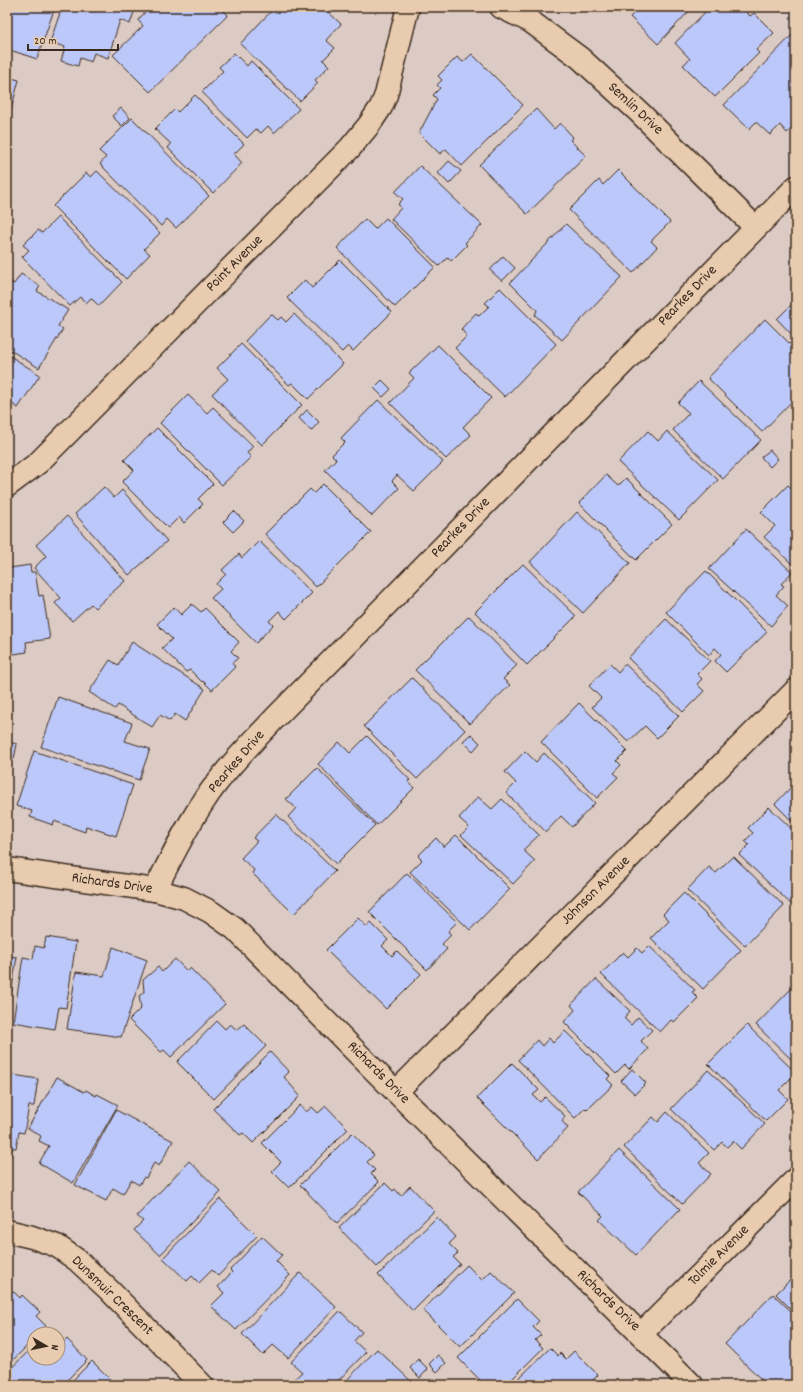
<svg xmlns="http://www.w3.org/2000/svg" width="803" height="1392" font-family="Dekko,sans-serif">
  <rect width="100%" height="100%" fill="#dccbc5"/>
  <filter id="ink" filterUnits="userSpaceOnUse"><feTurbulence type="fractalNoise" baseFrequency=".025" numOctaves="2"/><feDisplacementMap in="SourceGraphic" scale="8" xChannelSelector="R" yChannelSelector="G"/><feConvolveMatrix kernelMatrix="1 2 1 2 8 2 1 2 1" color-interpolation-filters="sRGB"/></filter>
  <g filter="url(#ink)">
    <g fill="#bcc8f9" stroke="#3b2a1e">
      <polygon points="7,7 55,7 37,59 7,49"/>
      <polygon points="62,7 140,7 139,10 135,9 130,24 120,20 108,58 94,53 91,62 80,58 78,66 61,61 65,47 50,42"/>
      <polygon points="150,7 220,7 228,15 150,92 113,55 143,26 138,20"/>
      <polygon points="275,7 313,7 316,10 319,7 323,7 341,24 326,40 335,48 323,60 329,66 315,80 318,83 300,101 240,44"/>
      <polygon points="640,7 693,7 658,44 630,17"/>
      <polygon points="710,7 741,7 750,16 754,13 774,33 756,50 759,53 715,97 683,65 690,59 675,43"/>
      <polygon points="796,31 796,124 787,133 780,125 770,135 756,122 749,129 724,105"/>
      <polygon points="234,53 247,66 251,61 299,109 274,133 268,126 261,133 256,129 247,138 202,92 223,71 219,67"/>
      <polygon points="472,54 523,105 462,166 446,149 440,154 419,133 437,99 433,95 440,88 437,85 442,80 438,76 457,57 463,62"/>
      <polygon points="7,77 19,80 8,121 7,121"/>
      <polygon points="195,95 244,144 234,154 242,163 213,193 168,148 171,144 155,129 175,109 178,112"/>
      <polygon points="121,108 130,118 122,126 112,116"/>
      <polygon points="536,109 554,129 560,123 573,137 570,140 586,156 527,214 479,165"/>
      <polygon points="132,118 209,196 176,228 167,219 161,226 100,164 106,157 99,151"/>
      <polygon points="449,161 461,171 449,184 438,173"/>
      <polygon points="420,166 482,225 465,243 467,245 451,261 448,257 439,266 391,219 401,208 398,204 403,199 395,192"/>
      <polygon points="618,170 670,222 651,241 657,247 633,273 569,210 599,180 603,185"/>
      <polygon points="97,171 160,233 144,249 150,254 126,279 53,206 86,173 91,177"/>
      <polygon points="58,217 122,282 99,306 91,298 86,303 80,297 70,306 22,257 29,250 23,245 38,230 42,233"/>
      <polygon points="386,218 435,267 395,307 337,248 365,219 375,229"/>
      <polygon points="566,224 622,277 562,340 535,315 537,310 510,283"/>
      <polygon points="503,256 515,268 502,281 490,270"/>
      <polygon points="340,260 392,312 353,351 348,346 342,352 287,298 305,280 312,288"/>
      <polygon points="21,274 40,286 37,291 68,310 58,326 63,329 39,368 7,348 7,280 14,284"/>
      <polygon points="500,288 556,344 505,397 455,348 467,336 461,329 476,313 479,316 489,306 485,303"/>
      <polygon points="796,300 796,339 777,319"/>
      <polygon points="271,314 278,320 281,317 286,322 294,314 343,364 308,399 292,383 289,385 245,341"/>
      <polygon points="765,319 796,350 796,397 762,432 708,378"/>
      <polygon points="241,344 302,405 262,445 212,394 228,379 217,368"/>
      <polygon points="438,345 491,398 463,427 471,435 446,459 390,403 414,378 409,373"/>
      <polygon points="7,354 40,375 18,408 11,403 7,409"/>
      <polygon points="382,380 391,389 383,397 374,388"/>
      <polygon points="699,381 761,440 723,479 673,430 689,413 678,403"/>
      <polygon points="188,395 207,413 213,407 253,446 247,453 251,457 222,485 160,423"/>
      <polygon points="378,400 443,462 414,491 397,475 392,481 399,488 372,516 325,470 336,459 332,455 345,442 341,438"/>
      <polygon points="307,410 319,422 311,431 299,418"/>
      <polygon points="157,428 213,484 198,499 203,504 184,523 179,517 168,528 122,482 134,470 124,460"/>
      <polygon points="648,431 658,441 667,431 718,480 679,520 618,462"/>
      <polygon points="770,450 778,459 770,467 761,457"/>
      <polygon points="606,475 618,486 626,478 672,524 636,560 579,503"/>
      <polygon points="323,484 371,532 316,587 265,534 310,489 314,493"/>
      <polygon points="788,485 796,492 796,568 764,537 775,526 761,512"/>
      <polygon points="104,487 114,498 122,490 167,541 129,575 75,514"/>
      <polygon points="234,511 244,521 233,532 223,522"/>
      <polygon points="577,512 630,563 583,613 530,562"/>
      <polygon points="67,516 125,581 95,608 91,604 72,621 55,603 61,598 34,568 46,556 36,545"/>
      <polygon points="746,529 792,572 781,584 784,586 776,595 788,606 771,626 709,569"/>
      <polygon points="259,541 312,593 286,619 279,611 269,621 273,625 256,643 211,598 221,589 216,584 226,574 222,570 239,554 242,558"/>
      <polygon points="7,554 10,568 30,565 31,572 35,572 39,596 43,595 50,639 26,642 27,652 7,655"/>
      <polygon points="523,564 576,616 527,665 475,612"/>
      <polygon points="706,571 767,632 726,672 715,661 721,654 715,648 709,655 666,612"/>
      <polygon points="192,604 201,612 205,608 239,642 231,651 238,658 232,663 235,667 212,690 203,681 202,682 190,670 186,672 162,648 172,639 157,624 174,607 181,615"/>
      <polygon points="469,616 517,665 503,679 510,685 470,724 415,670"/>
      <polygon points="666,619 710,661 697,674 702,679 697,684 704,691 683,712 628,658"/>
      <polygon points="132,642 205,689 185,721 175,714 170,721 160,715 152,727 118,705 115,709 89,692 110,660 118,665"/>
      <polygon points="610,664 618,672 625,664 679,716 657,738 645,726 628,742 592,707 601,698 589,686"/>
      <polygon points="412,678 465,730 417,779 364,726"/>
      <polygon points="58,697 132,723 125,741 150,749 139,780 41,747"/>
      <polygon points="579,703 627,751 617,761 621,765 613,773 618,777 597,798 541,742"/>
      <polygon points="471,734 480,743 473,751 463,741"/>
      <polygon points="367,736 410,780 408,781 414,788 377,825 318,764 339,742 350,753"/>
      <polygon points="7,742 17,744 14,759 7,758"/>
      <polygon points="34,751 133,785 116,836 86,826 85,832 54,821 53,825 30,817 32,811 16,806"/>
      <polygon points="525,751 536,762 544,753 595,803 572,827 561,816 546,832 506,793 516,783 505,772"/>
      <polygon points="317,768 375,825 336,864 288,817 296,808 286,799"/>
      <polygon points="795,783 796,784 796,825 775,804"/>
      <polygon points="478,797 492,809 502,799 539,835 523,850 535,861 513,884 461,835 469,827 459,818"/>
      <polygon points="769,807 796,833 796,903 793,906 739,855 749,845 745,841 753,833 748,828"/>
      <polygon points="276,814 335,871 294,914 252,873 254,870 241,858 257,841 253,838"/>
      <polygon points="456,835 510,889 470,930 410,872 422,860 418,856 436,838 444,847"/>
      <polygon points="733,856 784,906 745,946 687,890 709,867 716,873"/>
      <polygon points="407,873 457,922 448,931 451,935 442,944 447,949 427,970 369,912"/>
      <polygon points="684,893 741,950 703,989 651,938 669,920 663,914"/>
      <polygon points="358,918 367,927 370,922 388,940 382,946 392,956 397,951 421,974 386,1009 326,950"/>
      <polygon points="46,937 76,942 66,1008 59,1007 55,1029 13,1022 23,957 33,959 35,946 44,948"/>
      <polygon points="649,946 695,990 692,992 698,998 674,1022 671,1020 660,1032 601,974 623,952 628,957 637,948 642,953"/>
      <polygon points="113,947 147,960 121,1037 67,1029 76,972 104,976"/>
      <polygon points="7,956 17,957 9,1006 7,1006"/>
      <polygon points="175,959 187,971 190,968 225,1004 171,1057 164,1050 161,1052 129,1020 141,1008 139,996 144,992 143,980 158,967 162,972"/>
      <polygon points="596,979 630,1011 624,1018 631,1025 638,1017 652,1030 641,1041 648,1049 629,1069 625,1065 616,1074 564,1022 575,1010 571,1005"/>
      <polygon points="792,988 796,992 796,1064 756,1025"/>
      <polygon points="217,1021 225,1029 230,1024 237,1030 244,1024 266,1046 214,1099 177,1062"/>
      <polygon points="747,1025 796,1073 779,1090 788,1099 766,1121 708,1064"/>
      <polygon points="565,1031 610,1076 607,1079 613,1085 587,1110 585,1108 575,1118 518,1060 537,1040 542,1046 549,1038 553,1043"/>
      <polygon points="270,1052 289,1072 284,1077 300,1096 253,1143 243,1133 240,1135 213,1109"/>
      <polygon points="512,1063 539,1090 533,1095 540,1102 545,1097 565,1116 562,1121 568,1128 538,1159 477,1098"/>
      <polygon points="632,1069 646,1083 635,1094 621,1081"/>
      <polygon points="708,1070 765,1124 741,1149 733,1141 727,1147 722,1142 714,1150 671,1109"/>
      <polygon points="7,1074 38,1079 34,1106 29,1106 24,1133 19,1132 16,1148 12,1148 11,1156 7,1155"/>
      <polygon points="57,1077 84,1092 86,1090 96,1096 97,1094 118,1105 73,1183 39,1163 49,1146 39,1141 41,1136 28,1128"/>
      <polygon points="300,1105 306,1112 312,1107 318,1113 326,1106 348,1129 289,1188 272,1171 281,1162 262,1143"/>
      <polygon points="116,1110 173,1141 159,1166 154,1163 146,1178 144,1177 139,1185 131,1180 123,1194 113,1188 106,1201 75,1185"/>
      <polygon points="667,1112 709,1153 699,1163 711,1174 682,1204 624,1147 653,1117 658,1122"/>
      <polygon points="352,1133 374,1155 367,1162 375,1170 371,1174 379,1182 337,1223 300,1185"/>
      <polygon points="619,1150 680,1209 636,1255 599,1220 603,1216 578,1192"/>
      <polygon points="189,1161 221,1192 160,1255 134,1230 143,1221 137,1216"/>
      <polygon points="385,1183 393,1191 395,1189 401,1196 410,1186 434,1211 377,1267 339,1228"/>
      <polygon points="220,1199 257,1236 218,1276 212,1270 199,1283 192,1276 187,1281 163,1258"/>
      <polygon points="437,1217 456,1237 449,1244 458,1253 453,1257 460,1264 413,1311 378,1275"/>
      <polygon points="262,1236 282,1255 276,1261 290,1275 236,1330 211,1306 224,1293 218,1287 232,1272 230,1270"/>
      <polygon points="467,1265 482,1280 491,1271 514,1293 460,1347 423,1310"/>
      <polygon points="300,1273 336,1307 288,1358 273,1345 263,1355 242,1334"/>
      <polygon points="796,1274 796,1314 776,1294"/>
      <polygon points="7,1291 14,1292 20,1298 22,1295 40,1312 36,1316 46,1326 39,1334 34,1334 34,1339 7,1366"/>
      <polygon points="773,1294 796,1316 796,1385 767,1385 725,1344"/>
      <polygon points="517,1299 539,1321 533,1327 541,1335 535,1340 543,1348 506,1385 485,1385 458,1358"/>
      <polygon points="340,1311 362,1332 354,1341 366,1352 334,1385 292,1385 290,1383 302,1372 291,1362"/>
      <polygon points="67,1339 87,1360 62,1385 7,1385 7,1372 34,1346 34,1358 58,1358 58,1348"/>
      <polygon points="550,1348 558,1356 560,1353 566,1359 574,1351 598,1375 588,1385 512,1385"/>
      <polygon points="377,1349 413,1383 411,1385 342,1385"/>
      <polygon points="438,1355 446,1363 437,1372 429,1364"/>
      <polygon points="418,1359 428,1369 420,1378 410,1368"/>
      <polygon points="92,1361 116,1385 68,1385"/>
    </g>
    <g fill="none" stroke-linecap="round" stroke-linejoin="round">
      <g stroke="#3b2a1e" stroke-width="25">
        <g id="minor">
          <polyline points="501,7 530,21 580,58 639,112 755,227"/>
          <polyline points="7,486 38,463 350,148 369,125 381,107 386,95 408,7"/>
          <polyline points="7,869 155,890 184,898 211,912 235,929 375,1071 692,1385"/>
          <path d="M155,890C170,860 185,829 204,801C224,770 251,744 276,717L796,187"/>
          <polyline points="396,1092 796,690"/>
          <polyline points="7,1231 32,1237 57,1246 77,1260 109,1290 202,1385"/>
          <polyline points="641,1334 796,1179"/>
        </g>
      </g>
      <use href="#minor" stroke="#e9ccaf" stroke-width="22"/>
    </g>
  </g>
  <g text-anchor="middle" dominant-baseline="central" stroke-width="3.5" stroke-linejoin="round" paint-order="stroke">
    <g font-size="15" fill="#3b2a1e" stroke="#e9ccaf">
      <text transform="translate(635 109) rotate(43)">Semlin Drive</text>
      <text transform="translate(235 264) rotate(-45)">Point Avenue</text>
      <text transform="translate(688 296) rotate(-46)">Pearkes Drive</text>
      <text transform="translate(461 528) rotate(-46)">Pearkes Drive</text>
      <text transform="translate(237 762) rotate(-49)">Pearkes Drive</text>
      <text transform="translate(112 884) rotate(8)">Richards Drive</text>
      <text transform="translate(596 891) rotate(-45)">Johnson Avenue</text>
      <text transform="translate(378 1073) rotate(45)">Richards Drive</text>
      <text transform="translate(719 1256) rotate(-45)">Tolmie Avenue</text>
      <text transform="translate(112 1296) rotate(44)">Dunsmuir Crescent</text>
      <text transform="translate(608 1301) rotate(44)">Richards Drive</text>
    </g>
  </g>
  <rect width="803" height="1392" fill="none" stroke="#e9ccaf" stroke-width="24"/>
  <rect x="12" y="12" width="779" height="1368" fill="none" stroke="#3b2a1e" stroke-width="1.5" filter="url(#ink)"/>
  <g transform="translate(46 1346) rotate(99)"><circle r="19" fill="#e9ccaf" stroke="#a38b75"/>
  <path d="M0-3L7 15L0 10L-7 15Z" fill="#3b2a1e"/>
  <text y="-6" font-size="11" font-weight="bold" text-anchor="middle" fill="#3b2a1e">N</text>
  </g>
  <path d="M28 44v6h90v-6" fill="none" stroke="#3b2a1e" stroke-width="2"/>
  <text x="34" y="44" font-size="12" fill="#3b2a1e" stroke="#e9ccaf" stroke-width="3" paint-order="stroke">20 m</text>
</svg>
